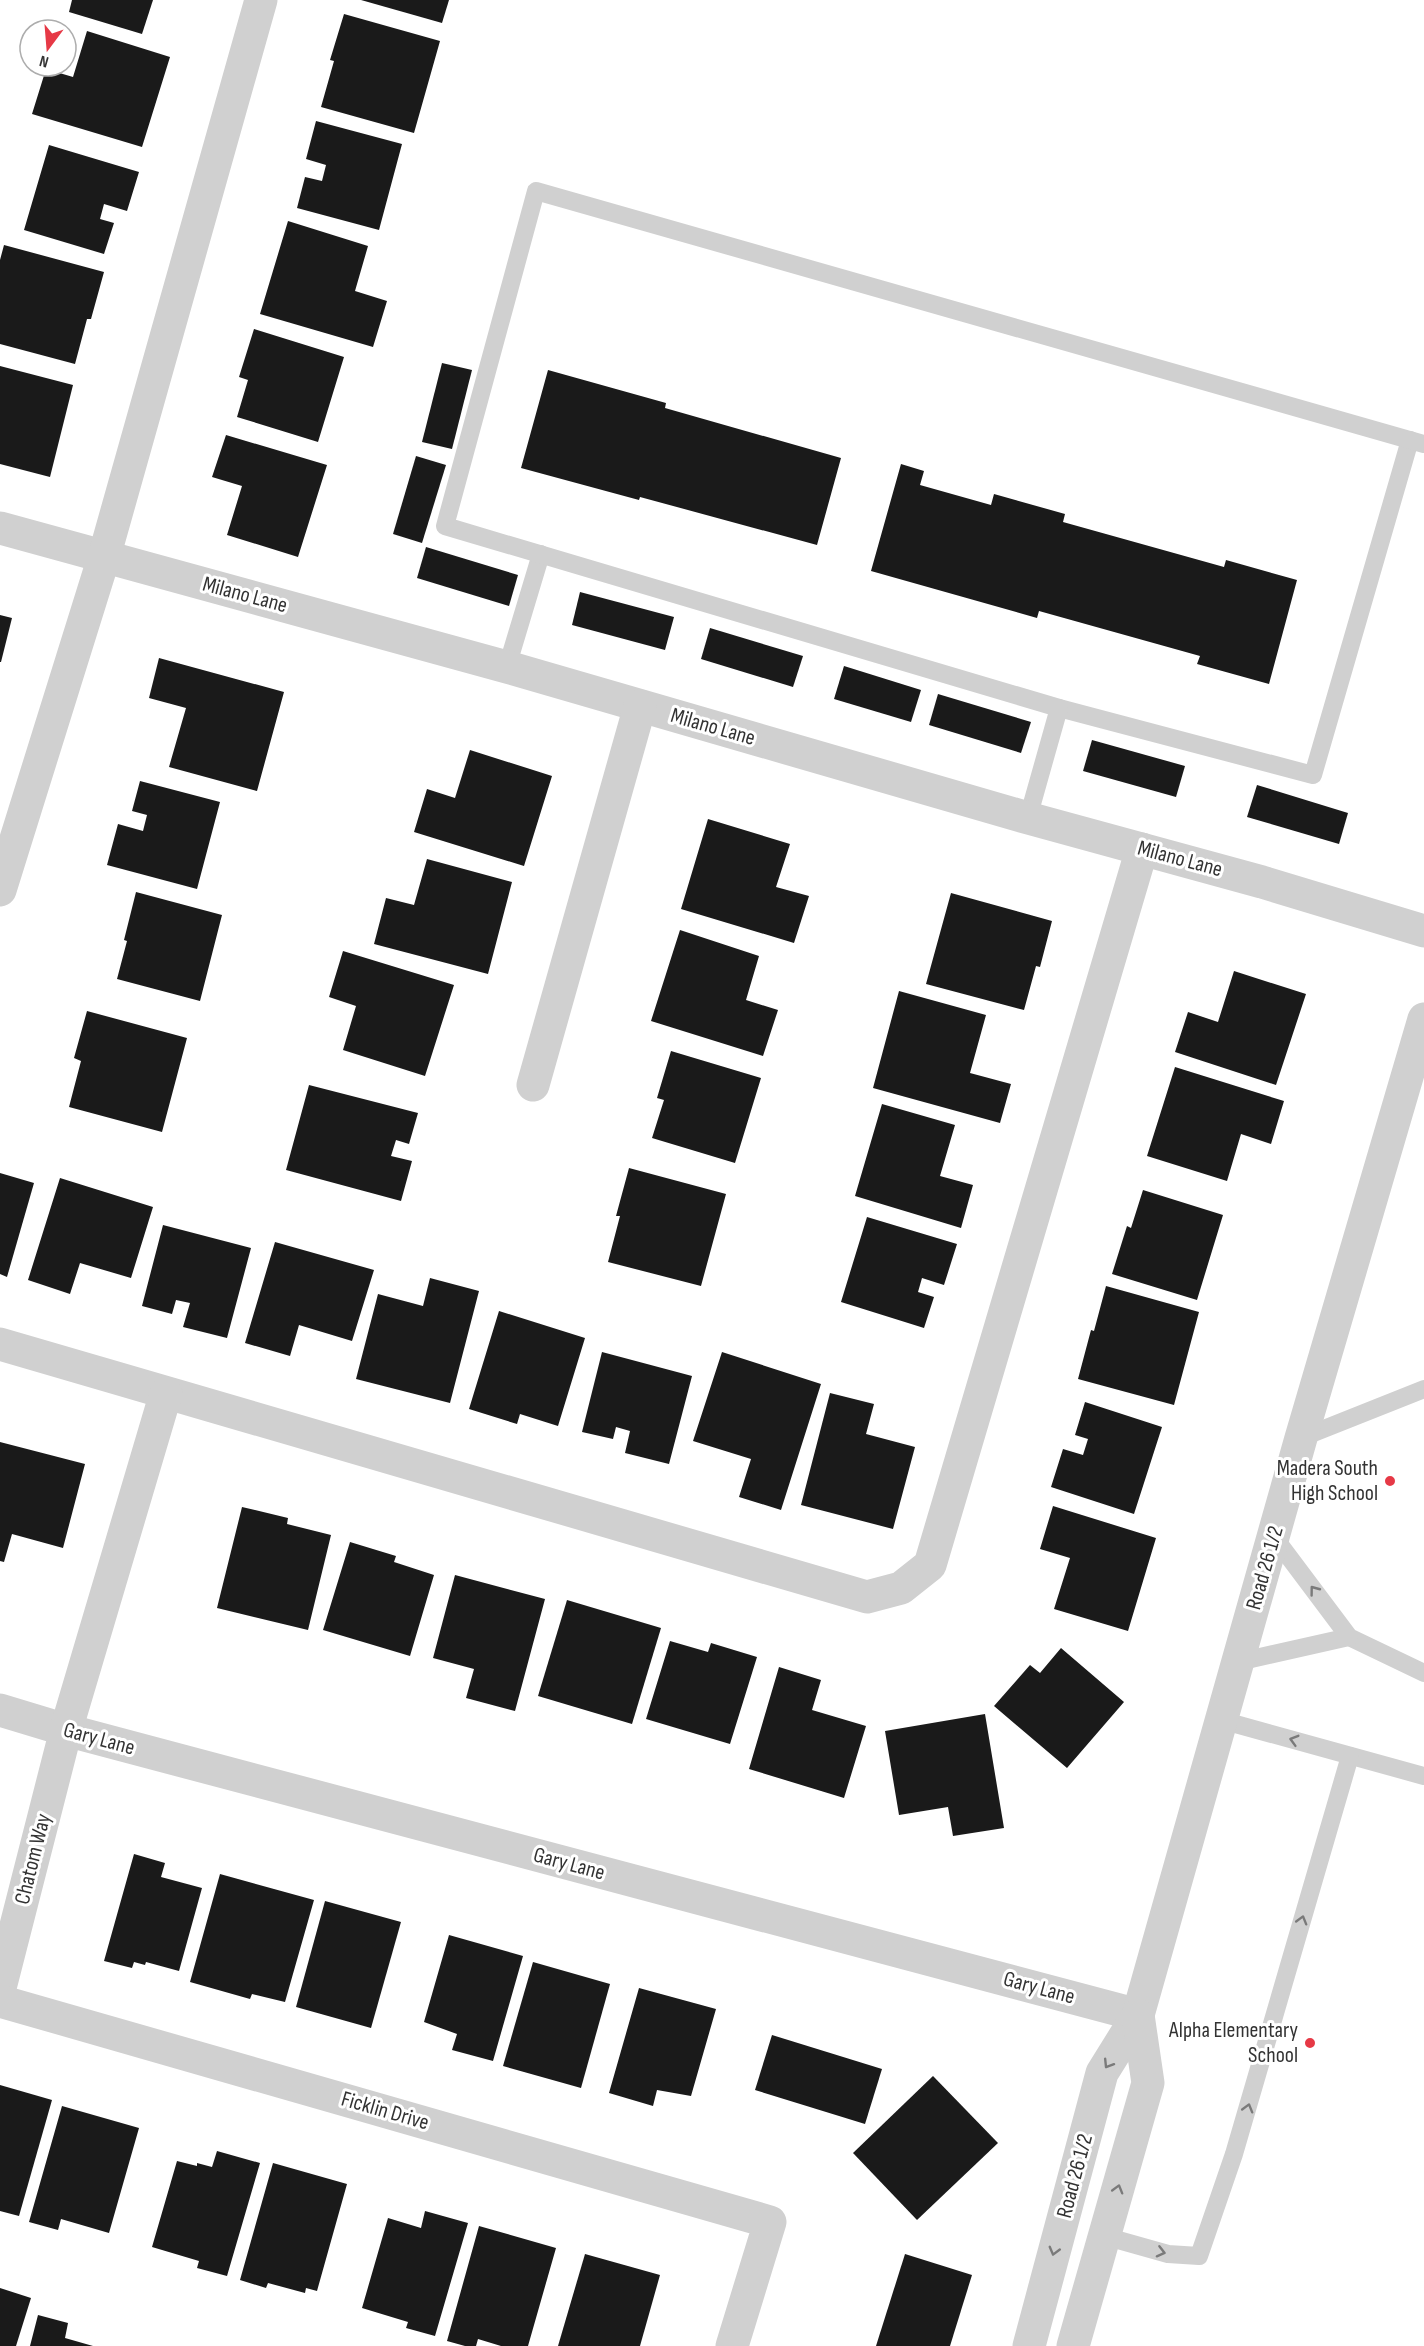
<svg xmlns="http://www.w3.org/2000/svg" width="1424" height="2346" font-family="'Sofia Sans Condensed',sans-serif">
  <rect width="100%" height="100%" fill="#fff"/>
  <g fill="#1a1a1a">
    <polygon points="72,0 153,0 142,34 69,12"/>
    <polygon points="361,0 449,0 442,23"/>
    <polygon points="344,14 440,41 414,133 321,107 334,61 330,60"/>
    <polygon points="87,31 170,57 142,147 32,114 46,69 73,77"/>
    <polygon points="316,121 402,144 379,230 297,208 305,177 322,181 326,165 306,159"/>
    <polygon points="49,145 139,172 127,211 104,204 100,219 114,223 104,254 24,230"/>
    <polygon points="288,221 368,246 355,291 387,301 373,347 260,314"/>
    <polygon points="4,245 104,272 91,319 87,319 75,364 0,344 0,260"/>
    <polygon points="254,329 344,357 318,442 237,417 248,380 239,377"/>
    <polygon points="442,363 472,370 452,449 422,442"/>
    <polygon points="0,366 73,385 50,477 0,464"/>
    <polygon points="548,370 666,403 665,408 841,458 817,545 640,497 639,500 521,468"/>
    <polygon points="226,435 327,465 298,557 227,535 242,486 212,477"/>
    <polygon points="416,456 446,465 422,543 393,534"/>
    <polygon points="901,464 924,471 920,485 991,505 994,494 1065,514 1063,522 1224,567 1226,560 1297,580 1269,684 1197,664 1200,656 1039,611 1037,618 871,571"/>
    <polygon points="426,547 518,575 509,606 417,578"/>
    <polygon points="580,592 674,617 665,650 572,625"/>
    <polygon points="0,615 12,618 1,662 0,662"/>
    <polygon points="710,628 803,656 793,687 701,659"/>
    <polygon points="159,658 284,692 257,791 169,767 186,708 149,698"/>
    <polygon points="844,666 921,690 911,722 834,699"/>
    <polygon points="938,694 1031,722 1021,753 929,725"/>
    <polygon points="1092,740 1185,766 1176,797 1083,771"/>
    <polygon points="470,750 552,776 524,866 414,832 427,789 455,798"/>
    <polygon points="140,781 220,802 197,889 107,865 118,824 143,831 147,815 132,811"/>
    <polygon points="1257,785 1348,813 1339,844 1247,817"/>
    <polygon points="708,819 790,844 776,887 809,896 794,943 681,909"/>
    <polygon points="427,859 512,882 488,974 374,944 386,898 414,905"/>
    <polygon points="136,892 222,915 200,1001 117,979 127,941 124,940"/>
    <polygon points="951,893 1052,921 1040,967 1036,966 1024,1010 926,984"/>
    <polygon points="680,930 759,956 746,1000 778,1010 763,1056 651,1021"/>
    <polygon points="343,951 454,985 425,1076 343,1050 356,1006 329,997"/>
    <polygon points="1234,971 1306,994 1276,1085 1175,1052 1188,1012 1218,1022"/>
    <polygon points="899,991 986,1015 970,1073 1011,1084 1000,1123 873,1088"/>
    <polygon points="87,1011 187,1038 162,1132 69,1107 81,1061 74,1058"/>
    <polygon points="671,1051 761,1078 735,1163 652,1138 664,1100 657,1098"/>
    <polygon points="1175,1067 1284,1101 1271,1144 1241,1134 1227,1181 1147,1156"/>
    <polygon points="309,1085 418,1113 409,1144 396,1140 391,1156 412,1161 401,1201 286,1170"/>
    <polygon points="882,1104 955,1125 940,1176 973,1185 961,1228 855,1196"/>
    <polygon points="629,1168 726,1194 701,1286 608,1262 620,1216 616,1216"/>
    <polygon points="0,1173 34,1183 7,1277 0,1274"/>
    <polygon points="60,1178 153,1207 131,1278 80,1263 70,1294 28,1280"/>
    <polygon points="1143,1190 1223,1215 1197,1300 1112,1274 1127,1226 1131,1228"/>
    <polygon points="867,1217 957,1244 944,1285 922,1278 918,1292 934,1297 924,1328 841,1302"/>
    <polygon points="163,1225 251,1248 227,1338 183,1327 190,1303 176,1300 172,1314 142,1306"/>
    <polygon points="275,1242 374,1270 352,1341 299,1325 290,1356 245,1343"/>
    <polygon points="430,1278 479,1291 450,1403 356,1379 378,1294 423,1306"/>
    <polygon points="1106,1286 1199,1312 1174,1405 1078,1379 1091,1330 1094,1331"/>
    <polygon points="499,1311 585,1338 558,1426 520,1414 517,1424 469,1409"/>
    <polygon points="602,1352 692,1376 669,1464 625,1453 630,1431 616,1427 613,1439 582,1432"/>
    <polygon points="722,1352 821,1384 781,1510 739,1497 751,1459 693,1441"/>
    <polygon points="830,1393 874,1404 866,1434 915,1447 893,1529 801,1505"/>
    <polygon points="1085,1402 1162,1427 1134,1514 1051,1487 1063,1449 1083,1455 1088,1439 1075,1435"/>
    <polygon points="0,1442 85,1464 63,1548 12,1534 4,1562 0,1561"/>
    <polygon points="1053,1506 1156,1538 1128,1631 1054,1609 1070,1558 1040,1549"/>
    <polygon points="242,1507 288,1518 287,1524 331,1535 308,1630 217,1608"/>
    <polygon points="350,1542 396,1556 394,1562 434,1575 410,1656 323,1630"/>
    <polygon points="455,1575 545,1599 515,1711 466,1698 474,1669 433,1658"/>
    <polygon points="567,1600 661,1628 632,1724 538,1696"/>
    <polygon points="670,1641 708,1652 711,1643 757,1657 730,1744 646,1719"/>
    <polygon points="1061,1648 1124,1702 1067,1768 994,1706 1030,1665 1040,1673"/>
    <polygon points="779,1667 821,1680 812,1710 866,1726 844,1798 749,1769"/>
    <polygon points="985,1714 1004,1828 953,1836 948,1807 899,1815 885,1731"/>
    <polygon points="134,1854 165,1863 161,1877 202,1888 179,1971 146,1962 145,1965 134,1962 132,1968 104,1961"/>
    <polygon points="220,1874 314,1900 285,2002 252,1994 250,1999 190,1982"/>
    <polygon points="325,1901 401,1922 371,2028 296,2007"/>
    <polygon points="449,1935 523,1956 493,2061 452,2050 457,2034 424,2022"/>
    <polygon points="533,1962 610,1984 581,2088 503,2066"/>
    <polygon points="639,1988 716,2009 691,2096 657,2090 653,2106 609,2093"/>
    <polygon points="772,2035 882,2069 865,2124 755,2090"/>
    <polygon points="933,2076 998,2143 917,2220 853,2153"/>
    <polygon points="0,2085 52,2100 19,2216 0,2211"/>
    <polygon points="62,2106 139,2128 109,2233 61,2219 58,2230 29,2222"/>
    <polygon points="217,2151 260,2163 227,2276 197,2268 199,2261 152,2247 177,2161 197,2166 197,2163 212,2167"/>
    <polygon points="273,2163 347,2184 317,2291 306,2288 305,2293 268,2283 266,2288 240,2280"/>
    <polygon points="425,2211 468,2223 435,2336 406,2328 408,2322 362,2308 388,2218 421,2228"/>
    <polygon points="479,2226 556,2248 528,2346 501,2346 478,2339 476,2346 465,2346 447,2341"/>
    <polygon points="585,2254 660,2275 640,2346 558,2346"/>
    <polygon points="905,2254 972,2275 950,2346 876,2346"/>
    <polygon points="0,2288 31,2298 16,2346 0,2346"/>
    <polygon points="38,2315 68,2323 65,2338 93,2346 30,2346"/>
  </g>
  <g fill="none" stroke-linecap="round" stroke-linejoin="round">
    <g stroke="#d0d0d0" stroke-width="18">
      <polyline points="507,667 541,554"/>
      <polyline points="1059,708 1313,775 1410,440"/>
      <polyline points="1028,818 1059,708 445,526 536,191 1424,444"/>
      <polyline points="1301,1438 1424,1389"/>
      <polyline points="1274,1537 1349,1637 1424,1673"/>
      <polyline points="1238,1662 1349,1637"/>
      <polyline points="1221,1720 1424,1776"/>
      <polyline points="1104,2236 1168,2254 1199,2256 1234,2154 1350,1756"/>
    </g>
    <g stroke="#d0d0d0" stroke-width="33">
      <polyline points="0,528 507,667 1028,818 1262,882 1424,931"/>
      <polyline points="0,890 104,557 261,0"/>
      <polyline points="533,1085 640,706"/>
      <polyline points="0,1344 867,1597 901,1588 930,1565 1142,849"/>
      <polyline points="0,1710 66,1730 1138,2015"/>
      <polyline points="0,1988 66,1730 166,1393"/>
      <polyline points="0,2001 770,2222 732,2346"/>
      <polyline points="1029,2346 1102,2073 1138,2015 1301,1438 1424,1019"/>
      <polyline points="1073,2346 1148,2083 1138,2015"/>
    </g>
  </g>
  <defs><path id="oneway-chevron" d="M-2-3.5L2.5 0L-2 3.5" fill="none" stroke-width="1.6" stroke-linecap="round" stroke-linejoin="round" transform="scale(1.5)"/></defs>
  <g stroke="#7a7a7a">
    <use href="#oneway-chevron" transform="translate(1314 1590) rotate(-127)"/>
    <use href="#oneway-chevron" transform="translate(1294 1740) rotate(-164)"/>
    <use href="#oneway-chevron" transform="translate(1302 1920) rotate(-74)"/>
    <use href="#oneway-chevron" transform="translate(1108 2064) rotate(122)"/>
    <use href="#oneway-chevron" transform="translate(1248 2108) rotate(-74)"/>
    <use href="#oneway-chevron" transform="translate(1118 2189) rotate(-74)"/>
    <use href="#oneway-chevron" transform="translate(1054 2251) rotate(105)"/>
    <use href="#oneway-chevron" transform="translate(1161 2252) rotate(14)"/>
  </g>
  <g fill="#e63946" stroke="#fff" stroke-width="2">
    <circle cx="1390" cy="1481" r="6"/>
    <circle cx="1310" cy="2043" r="6"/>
  </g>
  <g text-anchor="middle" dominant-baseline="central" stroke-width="6" stroke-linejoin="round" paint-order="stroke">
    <g font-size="22" fill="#333" stroke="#fff">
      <text transform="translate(245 595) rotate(15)">Milano Lane</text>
      <text transform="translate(713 727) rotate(16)">Milano Lane</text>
      <text transform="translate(1180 859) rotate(15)">Milano Lane</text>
      <text transform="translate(1265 1568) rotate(-74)">Road 26 1/2</text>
      <text transform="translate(99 1739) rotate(15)">Gary Lane</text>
      <text transform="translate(33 1859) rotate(-76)">Chatom Way</text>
      <text transform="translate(569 1864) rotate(15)">Gary Lane</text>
      <text transform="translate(1039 1988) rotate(15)">Gary Lane</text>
      <text transform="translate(385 2111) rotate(16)">Ficklin Drive</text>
      <text transform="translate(1075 2176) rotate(-75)">Road 26 1/2</text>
    </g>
    <g font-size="22" fill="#333" stroke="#fff" text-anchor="end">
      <text x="1378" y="1468">Madera South<tspan x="1378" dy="25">High School</tspan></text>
      <text x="1298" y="2030">Alpha Elementary<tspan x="1298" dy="25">School</tspan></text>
    </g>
  </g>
  <g transform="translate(48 48) rotate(196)"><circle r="28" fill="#ffffff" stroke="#adadad" stroke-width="1.5"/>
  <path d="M0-4.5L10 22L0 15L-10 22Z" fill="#e63946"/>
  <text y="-9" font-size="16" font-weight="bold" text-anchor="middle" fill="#333333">N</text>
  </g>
</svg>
